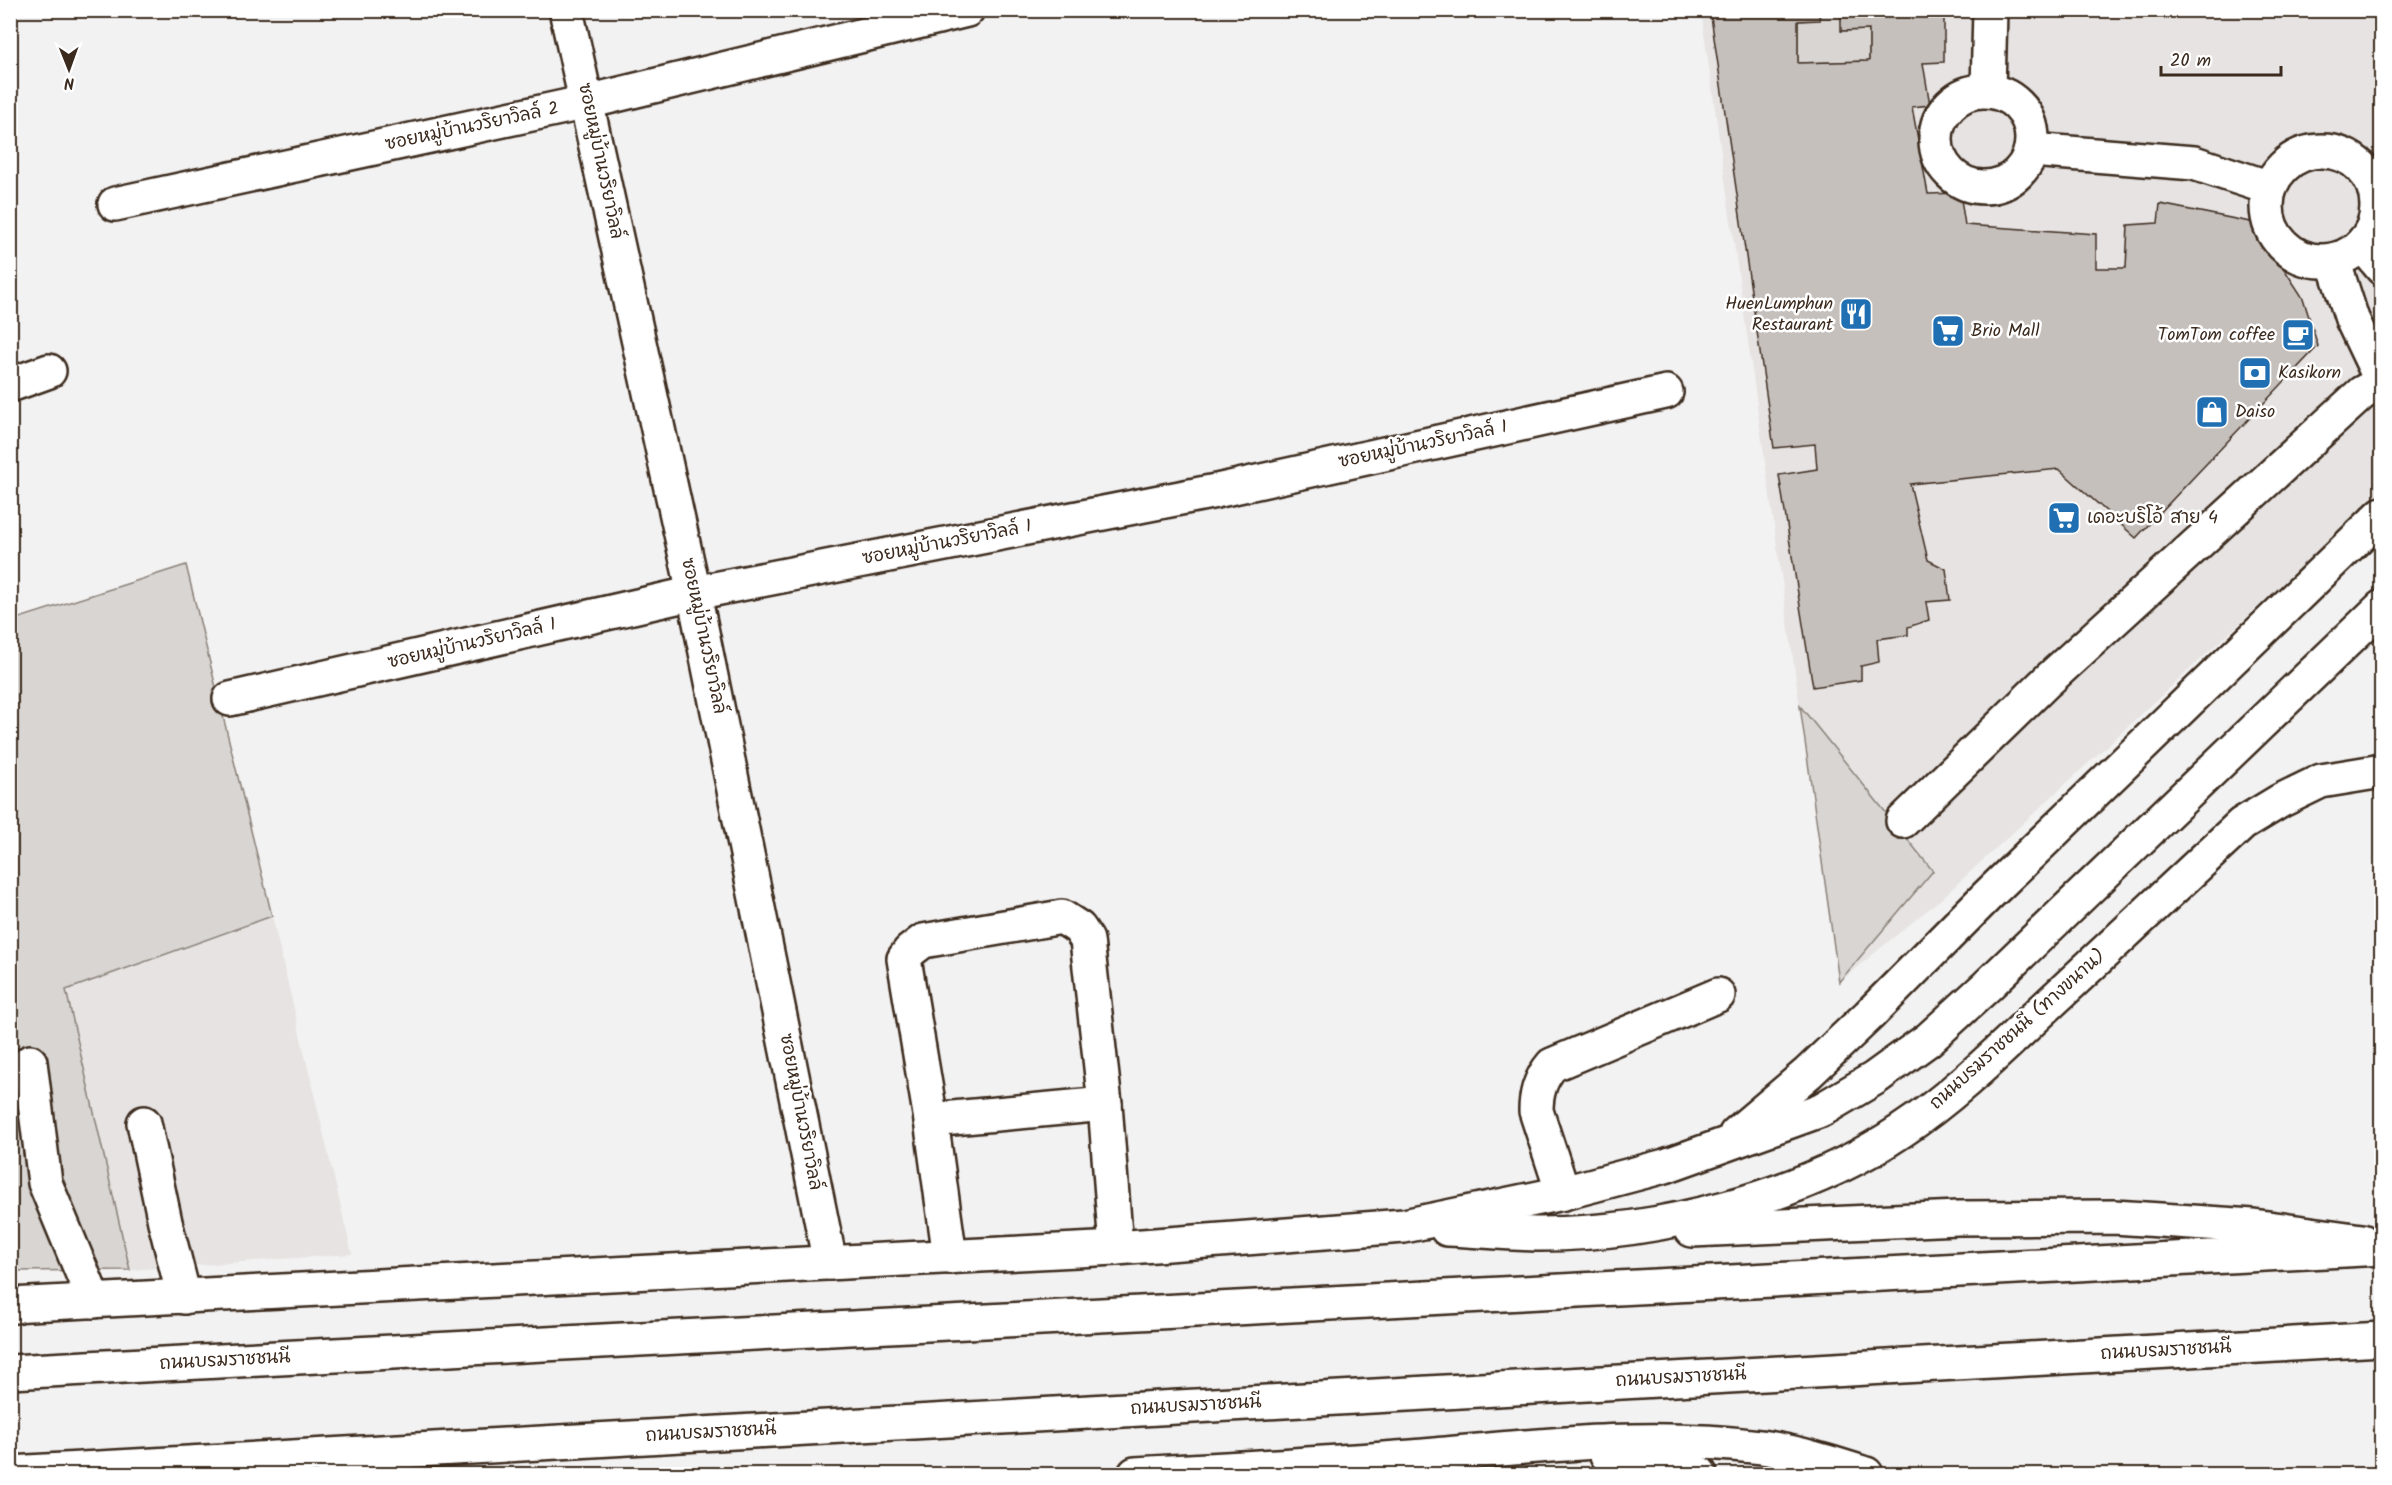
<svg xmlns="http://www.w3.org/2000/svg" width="2392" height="1485" font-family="Kalam,'Playpen Sans Thai',sans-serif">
  <rect width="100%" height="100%" fill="#f3f2f2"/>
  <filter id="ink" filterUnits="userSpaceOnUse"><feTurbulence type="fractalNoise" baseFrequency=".0167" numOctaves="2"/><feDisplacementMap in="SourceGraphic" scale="12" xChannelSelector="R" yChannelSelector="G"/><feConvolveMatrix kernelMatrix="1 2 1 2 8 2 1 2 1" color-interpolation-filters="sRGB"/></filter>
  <g filter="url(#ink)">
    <g fill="#e6e3e2">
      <polygon points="1701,11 2381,11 2381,493 1942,898 1839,982"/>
      <polygon points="272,916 352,1254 130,1270 66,990"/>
    </g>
    <g fill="#d8d5d2" stroke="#8a8078" stroke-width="1.5">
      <polygon points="1818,11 1841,11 1842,31 1869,30 1869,61 1798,63 1798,21 1820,19"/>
      <polygon points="186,565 272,916 66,990 130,1270 11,1271 10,621"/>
      <polygon points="1800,706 1933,871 1839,982"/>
    </g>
    <polygon fill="#c6c0bd" stroke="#3b2a1e" stroke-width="1.5" points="1710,10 1818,10 1820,20 1798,21 1798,63 1869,61 1869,30 1841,31 1841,10 1944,10 1944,62 1923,63 1930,105 1912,107 1928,194 1960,193 1965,225 2096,234 2096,268 2126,268 2128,225 2158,223 2160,204 2260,224 2275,255 2303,298 2318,346 2136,538 2059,469 1910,484 1928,560 1946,569 1950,600 1926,602 1929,620 1908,627 1908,635 1877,639 1879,662 1861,666 1861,680 1813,687 1779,475 1817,469 1815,444 1774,448"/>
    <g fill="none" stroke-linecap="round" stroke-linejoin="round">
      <g stroke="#3b2a1e" stroke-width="38">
        <g id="minor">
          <polyline points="566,10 694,593 830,1263"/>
          <polyline points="1988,90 1990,10"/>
          <circle cx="1984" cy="139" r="48"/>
          <polyline points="2031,150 2194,163 2270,188"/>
          <circle cx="2322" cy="206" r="55"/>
          <polyline points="115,204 587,102 967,10"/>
          <polyline points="2362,244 2382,268"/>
          <polyline points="2333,260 2352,319 2382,382"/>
          <polyline points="10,385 49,371"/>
          <polyline points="230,699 694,593 1216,491 1666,392"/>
          <polyline points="1903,821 2046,682 2362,393 2382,382"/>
          <polyline points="30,1062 45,1183 94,1301"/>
          <polyline points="931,1120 1105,1104"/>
          <polyline points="144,1123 165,1222 184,1297"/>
          <path d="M1563,1193L1536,1111C1536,1093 1540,1079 1552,1065L1718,995"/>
          <polyline points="950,1257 931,1120 904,959 910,951 923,941 1062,917 1079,928 1087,940 1105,1104 1116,1248"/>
        </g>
      </g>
      <g stroke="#3b2a1e" stroke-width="38">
        <g id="major">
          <polyline points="1736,1134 1808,1073 1869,1015 1987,896 2382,514"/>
          <path d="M1447,1229C1478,1230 1509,1234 1540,1234C1658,1234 1803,1197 1901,1131C1954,1096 2000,1050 2047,1006C2112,946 2177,885 2242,824L2280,801L2321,781L2382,771"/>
          <polyline points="1692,1230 1958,1218 2114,1217 2253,1226 2362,1241"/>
          <polyline points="10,1305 1116,1248 1404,1226 1563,1193 1665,1166 1821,1110 1875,1078 1929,1039 1987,986 2382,607"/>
          <polyline points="1607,1455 1700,1474"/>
          <path d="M1135,1474C1228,1469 1320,1464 1412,1457C1528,1447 1644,1432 1761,1447C1797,1452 1831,1463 1866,1474"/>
        </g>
      </g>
      <g stroke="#3b2a1e" stroke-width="38">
        <g id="highway">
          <polyline points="10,1306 16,1306"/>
          <polyline points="10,1372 2382,1248"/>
          <polyline points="10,1473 2382,1339"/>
        </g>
      </g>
      <use href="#minor" stroke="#fff" stroke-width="33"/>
      <use href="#major" stroke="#fff" stroke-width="33"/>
      <use href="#highway" stroke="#fff" stroke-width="33"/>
    </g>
  </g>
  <defs>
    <g id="restaurant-square" transform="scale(1.725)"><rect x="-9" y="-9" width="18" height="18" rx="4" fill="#1f6fb2" stroke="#fff"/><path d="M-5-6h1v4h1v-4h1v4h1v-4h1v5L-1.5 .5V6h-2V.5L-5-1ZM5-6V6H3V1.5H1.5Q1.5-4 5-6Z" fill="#fff"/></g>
    <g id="supermarket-square" transform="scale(1.725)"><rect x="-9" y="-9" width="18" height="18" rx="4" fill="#1f6fb2" stroke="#fff"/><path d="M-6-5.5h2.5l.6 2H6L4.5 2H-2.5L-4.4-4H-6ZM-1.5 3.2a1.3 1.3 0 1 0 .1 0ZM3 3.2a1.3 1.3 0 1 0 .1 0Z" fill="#fff"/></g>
    <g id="cafe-square" transform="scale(1.725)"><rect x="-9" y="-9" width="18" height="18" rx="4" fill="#1f6fb2" stroke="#fff"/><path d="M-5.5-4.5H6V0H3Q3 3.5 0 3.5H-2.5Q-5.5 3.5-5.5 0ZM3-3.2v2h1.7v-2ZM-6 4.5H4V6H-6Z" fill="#fff"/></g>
    <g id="bank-square" transform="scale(1.725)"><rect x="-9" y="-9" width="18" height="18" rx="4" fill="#1f6fb2" stroke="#fff"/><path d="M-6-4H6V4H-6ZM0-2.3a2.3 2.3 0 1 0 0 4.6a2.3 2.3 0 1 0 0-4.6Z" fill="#fff"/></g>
    <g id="shop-square" transform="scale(1.725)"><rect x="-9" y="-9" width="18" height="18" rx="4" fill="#1f6fb2" stroke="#fff"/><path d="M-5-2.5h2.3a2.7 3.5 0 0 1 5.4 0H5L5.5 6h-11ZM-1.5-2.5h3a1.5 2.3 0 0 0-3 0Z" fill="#fff"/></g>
  </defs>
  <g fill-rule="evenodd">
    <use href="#restaurant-square" x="1856" y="314"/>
    <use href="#supermarket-square" x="1948" y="331"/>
    <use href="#cafe-square" x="2298" y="335"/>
    <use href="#bank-square" x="2255" y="373"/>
    <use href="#shop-square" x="2212" y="412"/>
    <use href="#supermarket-square" x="2064" y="518"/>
  </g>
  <g text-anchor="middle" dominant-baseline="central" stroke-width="5" stroke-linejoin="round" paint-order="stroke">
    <g font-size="18" fill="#3b2a1e" stroke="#fff">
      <text transform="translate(472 127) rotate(-12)">ซอยหมู่บ้านวริยาวิลล์ 2</text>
      <text transform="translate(600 161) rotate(78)">ซอยหมู่บ้านวริยาวิลล์</text>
      <text transform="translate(1423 445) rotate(-12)">ซอยหมู่บ้านวริยาวิลล์ 1</text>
      <text transform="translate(947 543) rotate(-11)">ซอยหมู่บ้านวริยาวิลล์ 1</text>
      <text transform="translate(703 636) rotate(78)">ซอยหมู่บ้านวริยาวิลล์</text>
      <text transform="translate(472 644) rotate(-13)">ซอยหมู่บ้านวริยาวิลล์ 1</text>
      <text transform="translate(2018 1030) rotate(-42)">ถนนบรมราชชนนี (ทางขนาน)</text>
      <text transform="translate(800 1112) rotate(79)">ซอยหมู่บ้านวริยาวิลล์</text>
      <text transform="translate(2166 1351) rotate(-3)">ถนนบรมราชชนนี</text>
      <text transform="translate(225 1361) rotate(-3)">ถนนบรมราชชนนี</text>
      <text transform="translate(1681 1378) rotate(-3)">ถนนบรมราชชนนี</text>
      <text transform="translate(1196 1406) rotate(-3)">ถนนบรมราชชนนี</text>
      <text transform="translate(711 1433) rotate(-3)">ถนนบรมราชชนนี</text>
    </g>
    <g font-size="18" fill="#3b2a1e" stroke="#fff" text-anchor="start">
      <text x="1833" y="304" text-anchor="end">HuenLumphun<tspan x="1833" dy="21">Restaurant</tspan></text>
      <text x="1971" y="331">Brio Mall</text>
      <text x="2275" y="335" text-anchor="end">TomTom coffee</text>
      <text x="2278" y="373">Kasikorn</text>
      <text x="2235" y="412">Daiso</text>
      <text x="2087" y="518">เดอะบริโอ้ สาย 4</text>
    </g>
  </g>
  <rect width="2392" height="1485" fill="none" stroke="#fff" stroke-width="36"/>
  <rect x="18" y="18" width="2356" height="1449" fill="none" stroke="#3b2a1e" stroke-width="2" filter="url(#ink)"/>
  <g transform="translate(69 69) rotate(179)" stroke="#ffffff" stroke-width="4.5" paint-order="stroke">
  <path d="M0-4.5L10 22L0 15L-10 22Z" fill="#3b2a1e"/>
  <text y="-9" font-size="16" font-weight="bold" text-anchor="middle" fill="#3b2a1e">N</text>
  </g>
  <path d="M2161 66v9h120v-9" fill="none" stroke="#3b2a1e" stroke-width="3"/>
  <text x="2170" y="66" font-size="18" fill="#3b2a1e" stroke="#ffffff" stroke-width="4.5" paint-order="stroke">20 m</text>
</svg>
